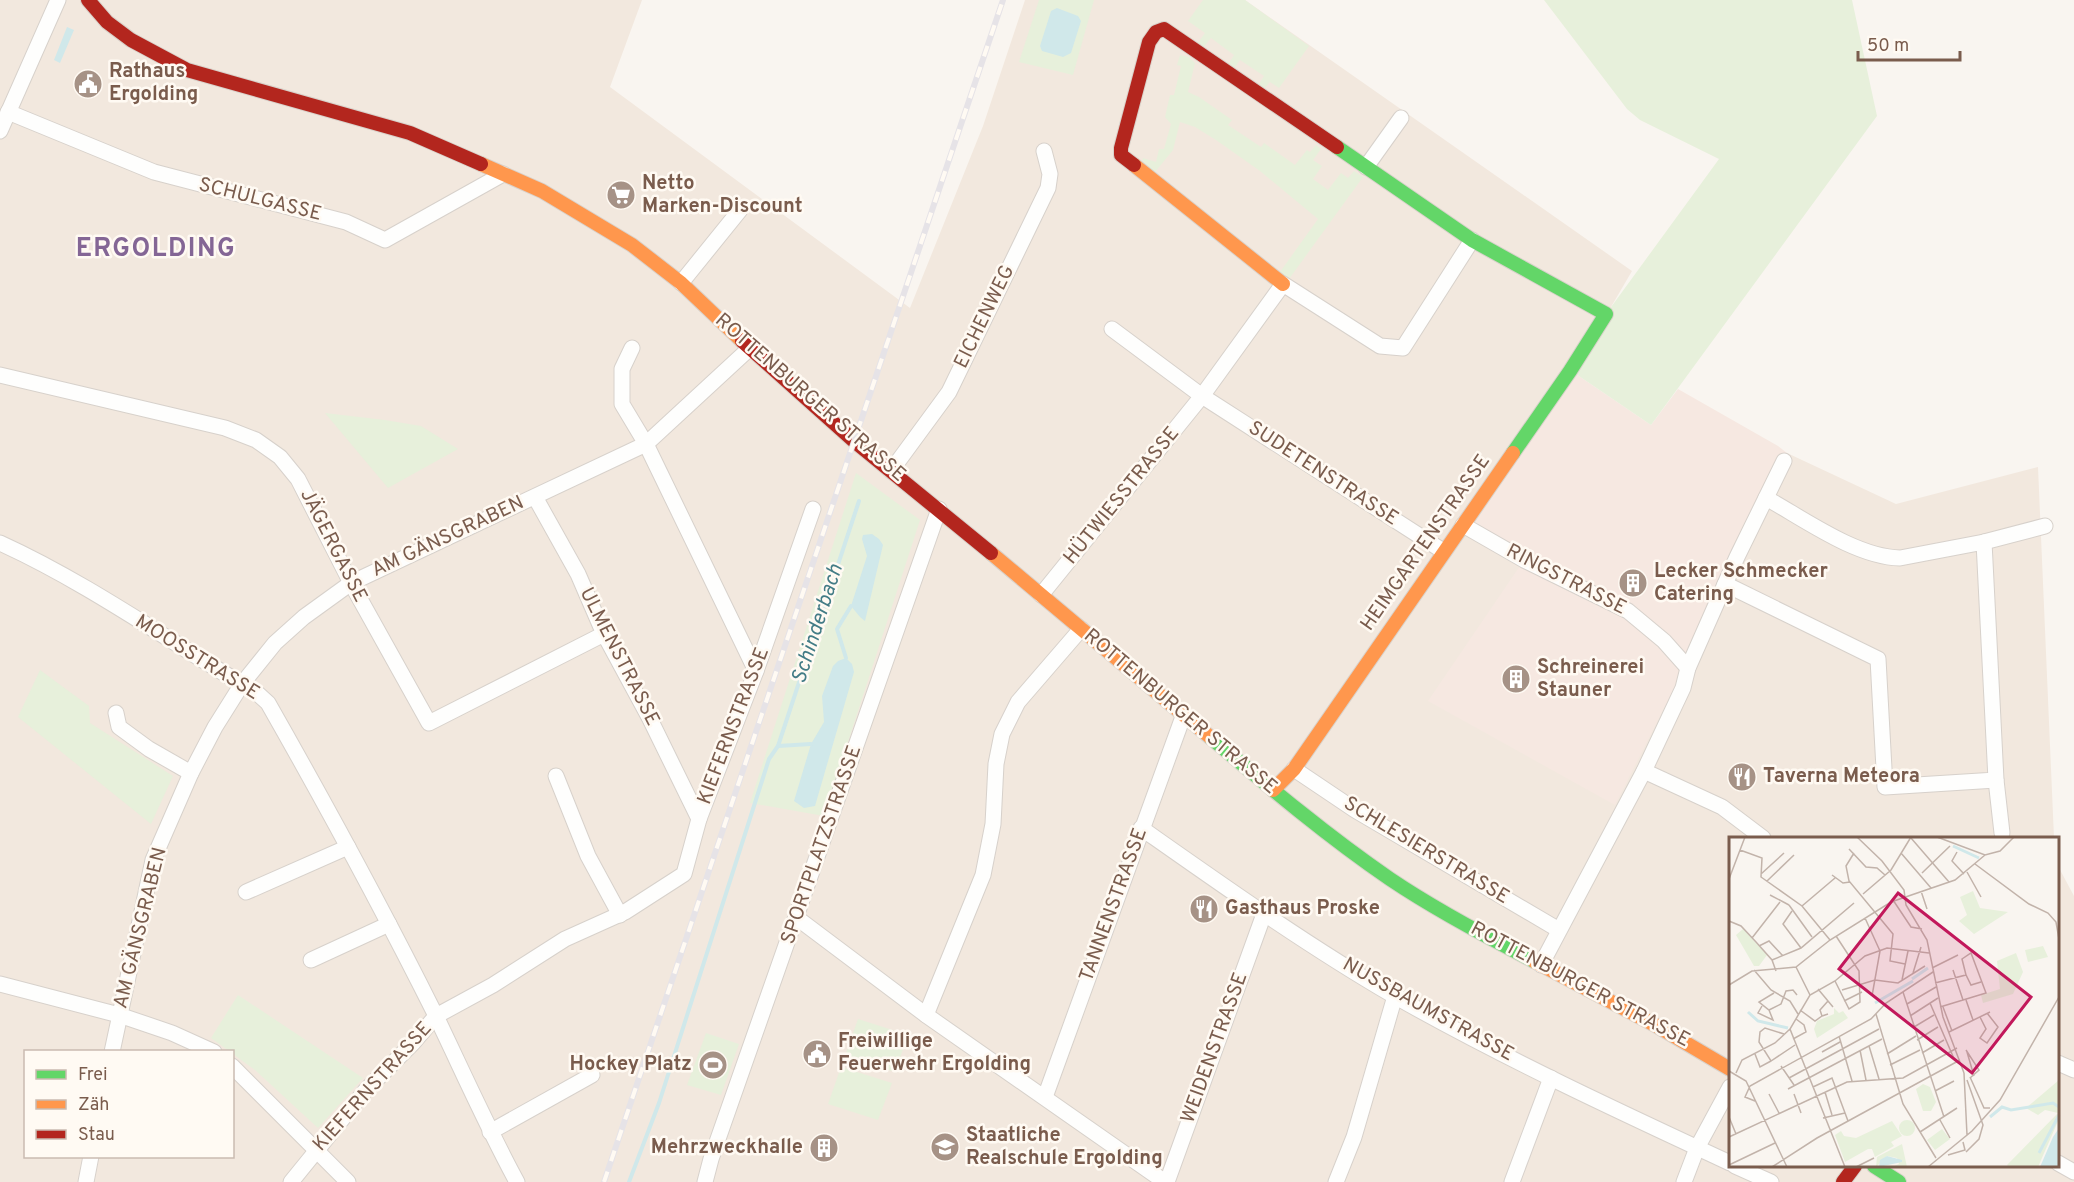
<svg xmlns="http://www.w3.org/2000/svg" width="2074" height="1182" font-family="Overpass,sans-serif">
  <rect width="100%" height="100%" fill="#f9f5f0"/>
  <path fill="#f2e8de" fill-rule="evenodd" d="M0,0H642L610,87L910,308L983,126L1025,0H1245L1632,271L1573,372L1473,521L1524,560L1674,687L1697,643L1735,556L1787,453L1896,504L2038,467L2054,838H1730V1166H2058V866L2074,896V1182H0ZM26,1052H232V1156H26Z"/>
  <polygon fill="#f6e8e1" points="1573,372 1651,425 1678,389 1778,446 1787,453 1735,556 1697,643 1615,805 1428,701 1524,560 1473,521"/>
  <g fill="#e7f0db">
    <polygon points="1039,0 1094,0 1073,75 1019,62"/>
    <polygon points="1203,0 1245,0 1309,46 1279,88 1270,82 1262,91 1257,87 1264,76 1240,60 1233,70 1227,66 1234,55 1211,38 1203,48 1197,44 1205,33 1188,21"/>
    <polygon points="1544,0 1852,0 1877,116 1651,425 1573,372 1606,314 1719,159 1640,120 1627,109"/>
    <polygon points="1180,55 1189,57 1195,63 1188,92 1199,97 1232,120 1228,125 1261,147 1264,143 1295,165 1307,150 1310,152 1316,145 1321,149 1313,160 1322,166 1313,179 1328,190 1341,173 1348,178 1354,171 1363,177 1289,279 1280,272 1318,219 1260,171 1216,140 1195,127 1180,122 1173,150 1155,172 1142,162 1143,158 1156,162 1159,149 1164,149 1171,124 1165,117 1170,95 1174,95 1181,66 1177,65"/>
    <polygon points="325,413 385,420 421,426 458,449 388,488"/>
    <polygon points="856,473 920,520 824,816 750,803"/>
    <polygon points="40,670 89,706 90,723 173,776 151,824 18,717"/>
    <polygon points="238,995 363,1078 318,1128 255,1070 233,1054 232,1052 229,1051 211,1038"/>
    <polygon points="858,1019 908,1035 895,1072 845,1056"/>
    <polygon points="706,1033 739,1044 721,1095 687,1085"/>
    <polygon points="841,1067 892,1083 878,1120 828,1104"/>
  </g>
  <g fill="#d0e8ea">
    <polygon points="1057,8 1078,16 1081,21 1071,53 1063,57 1042,51 1040,46 1051,11"/>
    <polygon points="67,27 74,30 60,63 54,60"/>
    <polygon points="872,534 879,539 883,545 865,621 860,617 851,606 867,556 862,539 863,535"/>
    <polygon points="846,658 852,664 854,672 815,806 804,808 794,801 811,744 824,722 822,696 833,666 838,661"/>
  </g>
  <g fill="none" stroke-linecap="round" stroke-linejoin="round">
    <g stroke="#d0e8ea" stroke-width="4">
      <polyline points="846,658 837,629 851,606"/>
      <polyline points="778,746 859,501"/>
      <polyline points="629,1182 659,1103 769,759 778,746 811,744"/>
    </g>
    <g stroke="#d7d1cb" stroke-width="17">
      <g id="street">
        <polyline points="8,112 154,172 346,222 385,240 503,174"/>
        <polyline points="0,131 58,0"/>
        <polyline points="1366,167 1401,118"/>
        <polyline points="681,283 740,210"/>
        <polyline points="1112,329 1202,396 1443,551"/>
        <polyline points="632,348 622,369 622,404 646,444 756,671"/>
        <polyline points="0,375 225,428 256,440 280,457 298,479 351,583 429,723 604,634"/>
        <polyline points="891,471 949,392 1048,188 1050,174 1044,151"/>
        <polyline points="535,497 578,574 604,634 650,719 699,819"/>
        <polyline points="1463,525 1524,560 1628,611 1664,641 1688,668"/>
        <polyline points="1984,542 2045,526"/>
        <path d="M0,543C90,584 171,643 257,693L268,703C326,805 382,908 435,1014C462,1070 487,1127 517,1182"/>
        <path d="M1725,584L1878,659L1885,787L1996,780L1984,542L1900,558C1856,557 1804,519 1766,498"/>
        <polyline points="1041,595 1202,396 1283,284 1380,346 1403,348 1472,240"/>
        <polyline points="116,713 119,727 149,749 191,773"/>
        <polyline points="1294,769 1355,810 1559,930"/>
        <polyline points="1644,771 1722,807 1763,838"/>
        <polyline points="556,776 588,856 620,915"/>
        <polyline points="1996,780 2002,833"/>
        <path d="M1141,828C1225,887 1308,946 1396,997C1504,1058 1618,1111 1730,1163"/>
        <polyline points="246,892 348,847"/>
        <polyline points="797,918 926,1015 1165,1182"/>
        <polyline points="311,960 389,924"/>
        <polyline points="1541,965 1644,771 1683,688 1688,668 1737,557 1784,461"/>
        <polyline points="0,984 119,1015 172,1033 214,1052"/>
        <polyline points="926,1015 983,875 993,824 996,764 1002,734 1018,702 1081,629"/>
        <polyline points="112,1052 153,860 191,773 215,727 242,684 275,643 304,617 351,583 646,444 750,348"/>
        <polyline points="2058,1063 2074,1070"/>
        <polyline points="232,1066 348,1182"/>
        <polyline points="1045,1097 1184,714"/>
        <polyline points="490,1132 592,1075"/>
        <polyline points="2058,1163 2074,1172"/>
        <polyline points="1735,1166 1771,1182"/>
        <polyline points="86,1182 91,1156"/>
        <polyline points="291,1182 365,1091 413,1043 436,1016 493,985 565,939 625,912 684,874 699,819 756,671 813,509"/>
        <polyline points="705,1182 711,1159 939,509"/>
        <polyline points="1167,1182 1264,914"/>
        <polyline points="1336,1182 1354,1137 1395,996"/>
        <polyline points="1512,1182 1551,1078"/>
        <polyline points="1684,1182 1697,1148 1730,1087"/>
      </g>
    </g>
    <g stroke="#d9d2cb" stroke-width="16">
      <g id="fast">
        <polyline points="1337,147 1472,240 1606,314 1570,371 1513,453"/>
        <path d="M1210,737C1268,786 1327,836 1390,879C1436,910 1485,936 1534,961"/>
        <polyline points="1874,1166 1899,1182"/>
      </g>
    </g>
    <g stroke="#d9d2cb" stroke-width="16">
      <g id="slow">
        <polyline points="481,164 542,191 632,245 681,283 742,341"/>
        <polyline points="1134,165 1283,284"/>
        <polyline points="991,553 1210,737"/>
        <polyline points="1273,790 1294,769 1513,453"/>
        <polyline points="1534,961 1657,1026 1730,1069"/>
      </g>
    </g>
    <g stroke="#d9d2cb" stroke-width="16">
      <g id="jam">
        <polyline points="88,0 107,22 131,40 187,70 410,133 481,164"/>
        <polyline points="1134,165 1121,155 1121,148 1149,42 1156,32 1164,29 1337,147"/>
        <polyline points="742,341 854,441 991,553"/>
        <polyline points="1843,1182 1855,1166"/>
      </g>
    </g>
    <use href="#street" stroke="#fefefd" stroke-width="15"/>
    <use href="#fast" stroke="#63d668" stroke-width="14"/>
    <use href="#slow" stroke="#ff974d" stroke-width="14"/>
    <use href="#jam" stroke="#b3261e" stroke-width="14"/>
    <g stroke="#e6e3e7" stroke-width="6">
      <polyline id="rail" points="604,1182 1003,0"/>
    </g>
    <use href="#rail" stroke="#fffaf3" stroke-width="4" stroke-dasharray="11" stroke-linecap="butt"/>
  </g>
  <defs>
    <g id="civic-disc" transform="scale(1.5)"><circle r="9.5" fill="#a69286" stroke="#fffaf3"/><path d="M-.6-6.5H3V-4.5H.6V-3L4-1V1h2V6H-6V1h2V-1L-.6-3ZM-1.2 2.5V6h2.4V2.5Z" fill="#fff"/></g>
    <g id="supermarket-disc" transform="scale(1.5)"><circle r="9.5" fill="#a69286" stroke="#fffaf3"/><path d="M-6-5.5h2.5l.6 2H6L4.5 2H-2.5L-4.4-4H-6ZM-1.5 3.2a1.3 1.3 0 1 0 .1 0ZM3 3.2a1.3 1.3 0 1 0 .1 0Z" fill="#fff"/></g>
    <g id="building-disc" transform="scale(1.5)"><circle r="9.5" fill="#a69286" stroke="#fffaf3"/><path d="M-4-6H4V6H1V3H-1V6H-4ZM-2.5-4.3h1.7v1.8h-1.7ZM.8-4.3h1.7v1.8H.8ZM-2.5-1h1.7V.8h-1.7ZM.8-1h1.7V.8H.8Z" fill="#fff"/></g>
    <g id="restaurant-disc" transform="scale(1.5)"><circle r="9.5" fill="#a69286" stroke="#fffaf3"/><path d="M-5-6h1v4h1v-4h1v4h1v-4h1v5L-1.5 .5V6h-2V.5L-5-1ZM5-6V6H3V1.5H1.5Q1.5-4 5-6Z" fill="#fff"/></g>
    <g id="stadium-disc" transform="scale(1.5)"><circle r="9.5" fill="#a69286" stroke="#fffaf3"/><path d="M0-5a6.5 5 0 1 0 0 10a6.5 5 0 1 0 0-10ZM-3.5-1.8h7v3.6h-7Z" fill="#fff"/></g>
    <g id="school-disc" transform="scale(1.5)"><circle r="9.5" fill="#a69286" stroke="#fffaf3"/><path d="M0-5L7-2L0 1L-7-2ZM-4 1L0 2.5L4 1V4Q0 6-4 4Z" fill="#fff"/></g>
  </defs>
  <g fill-rule="evenodd">
    <use href="#civic-disc" x="88" y="84"/>
    <use href="#supermarket-disc" x="621" y="195"/>
    <use href="#building-disc" x="1633" y="583"/>
    <use href="#building-disc" x="1516" y="679"/>
    <use href="#restaurant-disc" x="1742" y="777"/>
    <use href="#restaurant-disc" x="1204" y="909"/>
    <use href="#civic-disc" x="817" y="1054"/>
    <use href="#stadium-disc" x="713" y="1065"/>
    <use href="#school-disc" x="945" y="1147"/>
    <use href="#building-disc" x="824" y="1148"/>
  </g>
  <g text-anchor="middle" dominant-baseline="central" stroke-width="5" stroke-linejoin="round" paint-order="stroke">
    <g font-size="20" font-weight="bold" fill="#7a5c4d" stroke="#fffaf3" text-anchor="start">
      <text x="109" y="72">Rathaus<tspan x="109" dy="23">Ergolding</tspan></text>
      <text x="642" y="184">Netto<tspan x="642" dy="23">Marken-Discount</tspan></text>
      <text x="1654" y="572">Lecker Schmecker<tspan x="1654" dy="23">Catering</tspan></text>
      <text x="1537" y="668">Schreinerei<tspan x="1537" dy="23">Stauner</tspan></text>
      <text x="1763" y="777">Taverna Meteora</text>
      <text x="1225" y="909">Gasthaus Proske</text>
      <text x="838" y="1042">Freiwillige<tspan x="838" dy="23">Feuerwehr Ergolding</tspan></text>
      <text x="692" y="1065" text-anchor="end">Hockey Platz</text>
      <text x="966" y="1136">Staatliche<tspan x="966" dy="23">Realschule Ergolding</tspan></text>
      <text x="803" y="1148" text-anchor="end">Mehrzweckhalle</text>
    </g>
    <g font-size="20" fill="#7a5c4d" stroke="#fffaf3">
      <text transform="translate(260 200) rotate(14)">SCHULGASSE</text>
      <text transform="translate(985 317) rotate(-64)">EICHENWEG</text>
      <text transform="translate(810 398) rotate(41)">ROTTENBURGER STRASSE</text>
      <text transform="translate(1323 474) rotate(33)">SUDETENSTRASSE</text>
      <text transform="translate(1122 496) rotate(-51)">HÜTWIESSTRASSE</text>
      <text transform="translate(448 537) rotate(-25)">AM GÄNSGRABEN</text>
      <text transform="translate(1426 543) rotate(-55)">HEIMGARTENSTRASSE</text>
      <text transform="translate(333 546) rotate(63)">JÄGERGASSE</text>
      <text transform="translate(1566 580) rotate(27)">RINGSTRASSE</text>
      <text transform="translate(619 657) rotate(63)">ULMENSTRASSE</text>
      <text transform="translate(197 658) rotate(32)">MOOSSTRASSE</text>
      <text transform="translate(1180 712) rotate(40)">ROTTENBURGER STRASSE</text>
      <text transform="translate(734 726) rotate(-69)">KIEFERNSTRASSE</text>
      <text transform="translate(822 845) rotate(-71)">SPORTPLATZSTRASSE</text>
      <text transform="translate(1426 851) rotate(31)">SCHLESIERSTRASSE</text>
      <text transform="translate(1114 905) rotate(-70)">TANNENSTRASSE</text>
      <text transform="translate(141 928) rotate(-76)">AM GÄNSGRABEN</text>
      <text transform="translate(1580 985) rotate(28)">ROTTENBURGER STRASSE</text>
      <text transform="translate(1428 1010) rotate(29)">NUSSBAUMSTRASSE</text>
      <text transform="translate(1215 1048) rotate(-70)">WEIDENSTRASSE</text>
      <text transform="translate(373 1087) rotate(-48)">KIEFERNSTRASSE</text>
    </g>
    <g font-size="21" font-style="italic" fill="#437c86" stroke="#fffaf3">
      <text transform="translate(818 624) rotate(-72)">Schinderbach</text>
    </g>
    <g font-size="26" font-weight="bold" letter-spacing="1.5" fill="#846695" stroke="#fffaf3">
      <text x="156" y="249">ERGOLDING</text>
    </g>
  </g>
  <g transform="translate(1729 837)">
    <rect width="330" height="330" fill="#f9f5f0"/>
    <path d="M244,54L251,71L279,75L245,97L230,84L238,78L231,60ZM14,92L38,118L30,129H25L7,98ZM314,109L319,120L299,125L296,113ZM287,116L294,135L284,157L254,166L252,158L271,152L268,124ZM105,171L110,176L114,174L119,181L88,201L85,192L88,184L105,177ZM330,243V282L309,330H280L278,328L329,276L316,273L309,278L297,271ZM194,247L201,250L207,265L202,274H194L187,252ZM170 291a8 8 0 1 1 16 0a8 8 0 1 1-16 0ZM163,284L173,299L162,305L165,309L146,320L143,312H139L116,325L106,298L112,294L115,299L127,301ZM213,292L221,302L206,313L198,303ZM173,307L178,330H163L170,327L168,321L158,319L147,330L148,320Z" fill="#e7f0db"/>
    <path d="M330,291L329,330H311L324,300ZM158,319L173,323V325L150,330L151,323Z" fill="#d0e8ea"/>
    <path fill="none" stroke="#d0e8ea" stroke-width="3" d="M224,9L250,21M183,142L199,131M146,166L184,144M19,175L29,184L59,191M261,280L273,270L282,273L324,266L330,270M310,316L330,278"/>
    <path fill="none" stroke="#c2b3aa" stroke-width="1.5" d="M128,0L153,24L175,53L177,68L198,103L214,180L235,236M208,0L256,18L271,14L285,0M182,1L220,45M120,12L137,30L148,31L156,38M11,13L33,21L32,40L73,69L101,103M228,15L223,24L235,37M125,16L117,29L120,44L164,97L161,124L176,127M172,16L202,51M246,27L300,67L319,76L327,85L330,102M238,35L252,60M193,36L221,9M32,37L55,16M103,38L114,46L121,45M0,42L16,0M38,44L65,18M192,54L198,72M134,57L162,33L182,0M41,58L60,68M164,63L182,90L193,92M60,68L83,100M73,69L106,41M63,74L54,87L72,111M136,81L151,114L143,159M0,84L12,89L27,105L43,123L47,134M23,101L51,65M30,109L40,104L54,119M43,123L72,111L125,66M67,130L81,158M203,131L229,118M25,133L42,153L61,164L69,177M224,133L234,163M184,136L192,110M173,143L179,114M106,144L120,172L131,165L130,134L107,99M206,146L237,138L242,148L252,145M0,148L23,134L67,130L101,103L162,65L226,43L256,18M89,152L104,170M113,153L146,143L169,146L196,129M174,155L215,280M45,156L30,165L40,173L52,167L57,154L64,153L68,158M237,163L244,183M115,164L133,155M201,166L226,224M178,167L207,150M33,169L29,176L44,183L40,173M211,170L257,156L242,116L233,122L237,138M214,170L223,194M71,173L86,184L93,179M99,177L93,179L91,173L99,164M147,177L174,267L207,321M181,179L209,161M251,180L257,192L251,201L258,206L269,190L258,176M185,190L205,178M220,195L261,175M55,197L36,191L31,195L30,205L42,224L66,208M110,199L123,244M64,202L77,195L75,188L67,182M188,203L209,190M140,209L150,242M131,213L137,243M237,213L250,233L241,241M93,215L111,205M238,215L245,239M193,216L215,203M26,217L31,230L42,224M158,217L187,199M161,228L191,213M52,229L65,248M0,234L17,244L58,330M7,236L13,223L46,206L61,192M235,236L238,298M241,240L255,271H261M60,241L150,192M84,250L103,241L119,284M59,252L153,202M206,254L225,244M96,255L103,278M40,257L50,276M65,257L72,276M26,264L16,260L21,249L142,182L157,166L204,135M0,280L7,297M94,281L116,276M211,283L221,301M191,295L228,271M0,300L118,245L174,241L228,211M237,315L250,302L254,288L238,243M219,318L236,313L234,305M0,328L46,306M43,330L88,301L231,223M116,330L61,192L81,158L106,144L136,119L158,111L200,116M127,330L145,321M199,330L243,294L271,263L330,160"/>
    <path fill="#c2185b" fill-opacity="0.15" stroke="#c2185b" stroke-width="3" d="M169,56L302,160L243,236L110,132Z"/>
    <rect width="330" height="330" fill="none" stroke="#7a5c4d" stroke-width="3"/>
  </g>
  <rect x="24" y="1050" width="210" height="108" fill="#fffaf3" stroke="#cabbb1" stroke-width="1.5"/>
  <rect x="36" y="1070" width="30" height="9" fill="#63d668" stroke="#cabbb1" stroke-width="1.5"/>
  <text x="78" y="1080" font-size="18" fill="#7a5c4d">Frei</text>
  <rect x="36" y="1100" width="30" height="9" fill="#ff974d" stroke="#cabbb1" stroke-width="1.5"/>
  <text x="78" y="1110" font-size="18" fill="#7a5c4d">Zäh</text>
  <rect x="36" y="1130" width="30" height="9" fill="#b3261e" stroke="#cabbb1" stroke-width="1.5"/>
  <text x="78" y="1140" font-size="18" fill="#7a5c4d">Stau</text>
  <path d="M1858 51v9h102v-9" fill="none" stroke="#7a5c4d" stroke-width="3"/>
  <text x="1867" y="51" font-size="18" fill="#7a5c4d" stroke="#fffaf3" stroke-width="4.5" paint-order="stroke">50 m</text>
</svg>
